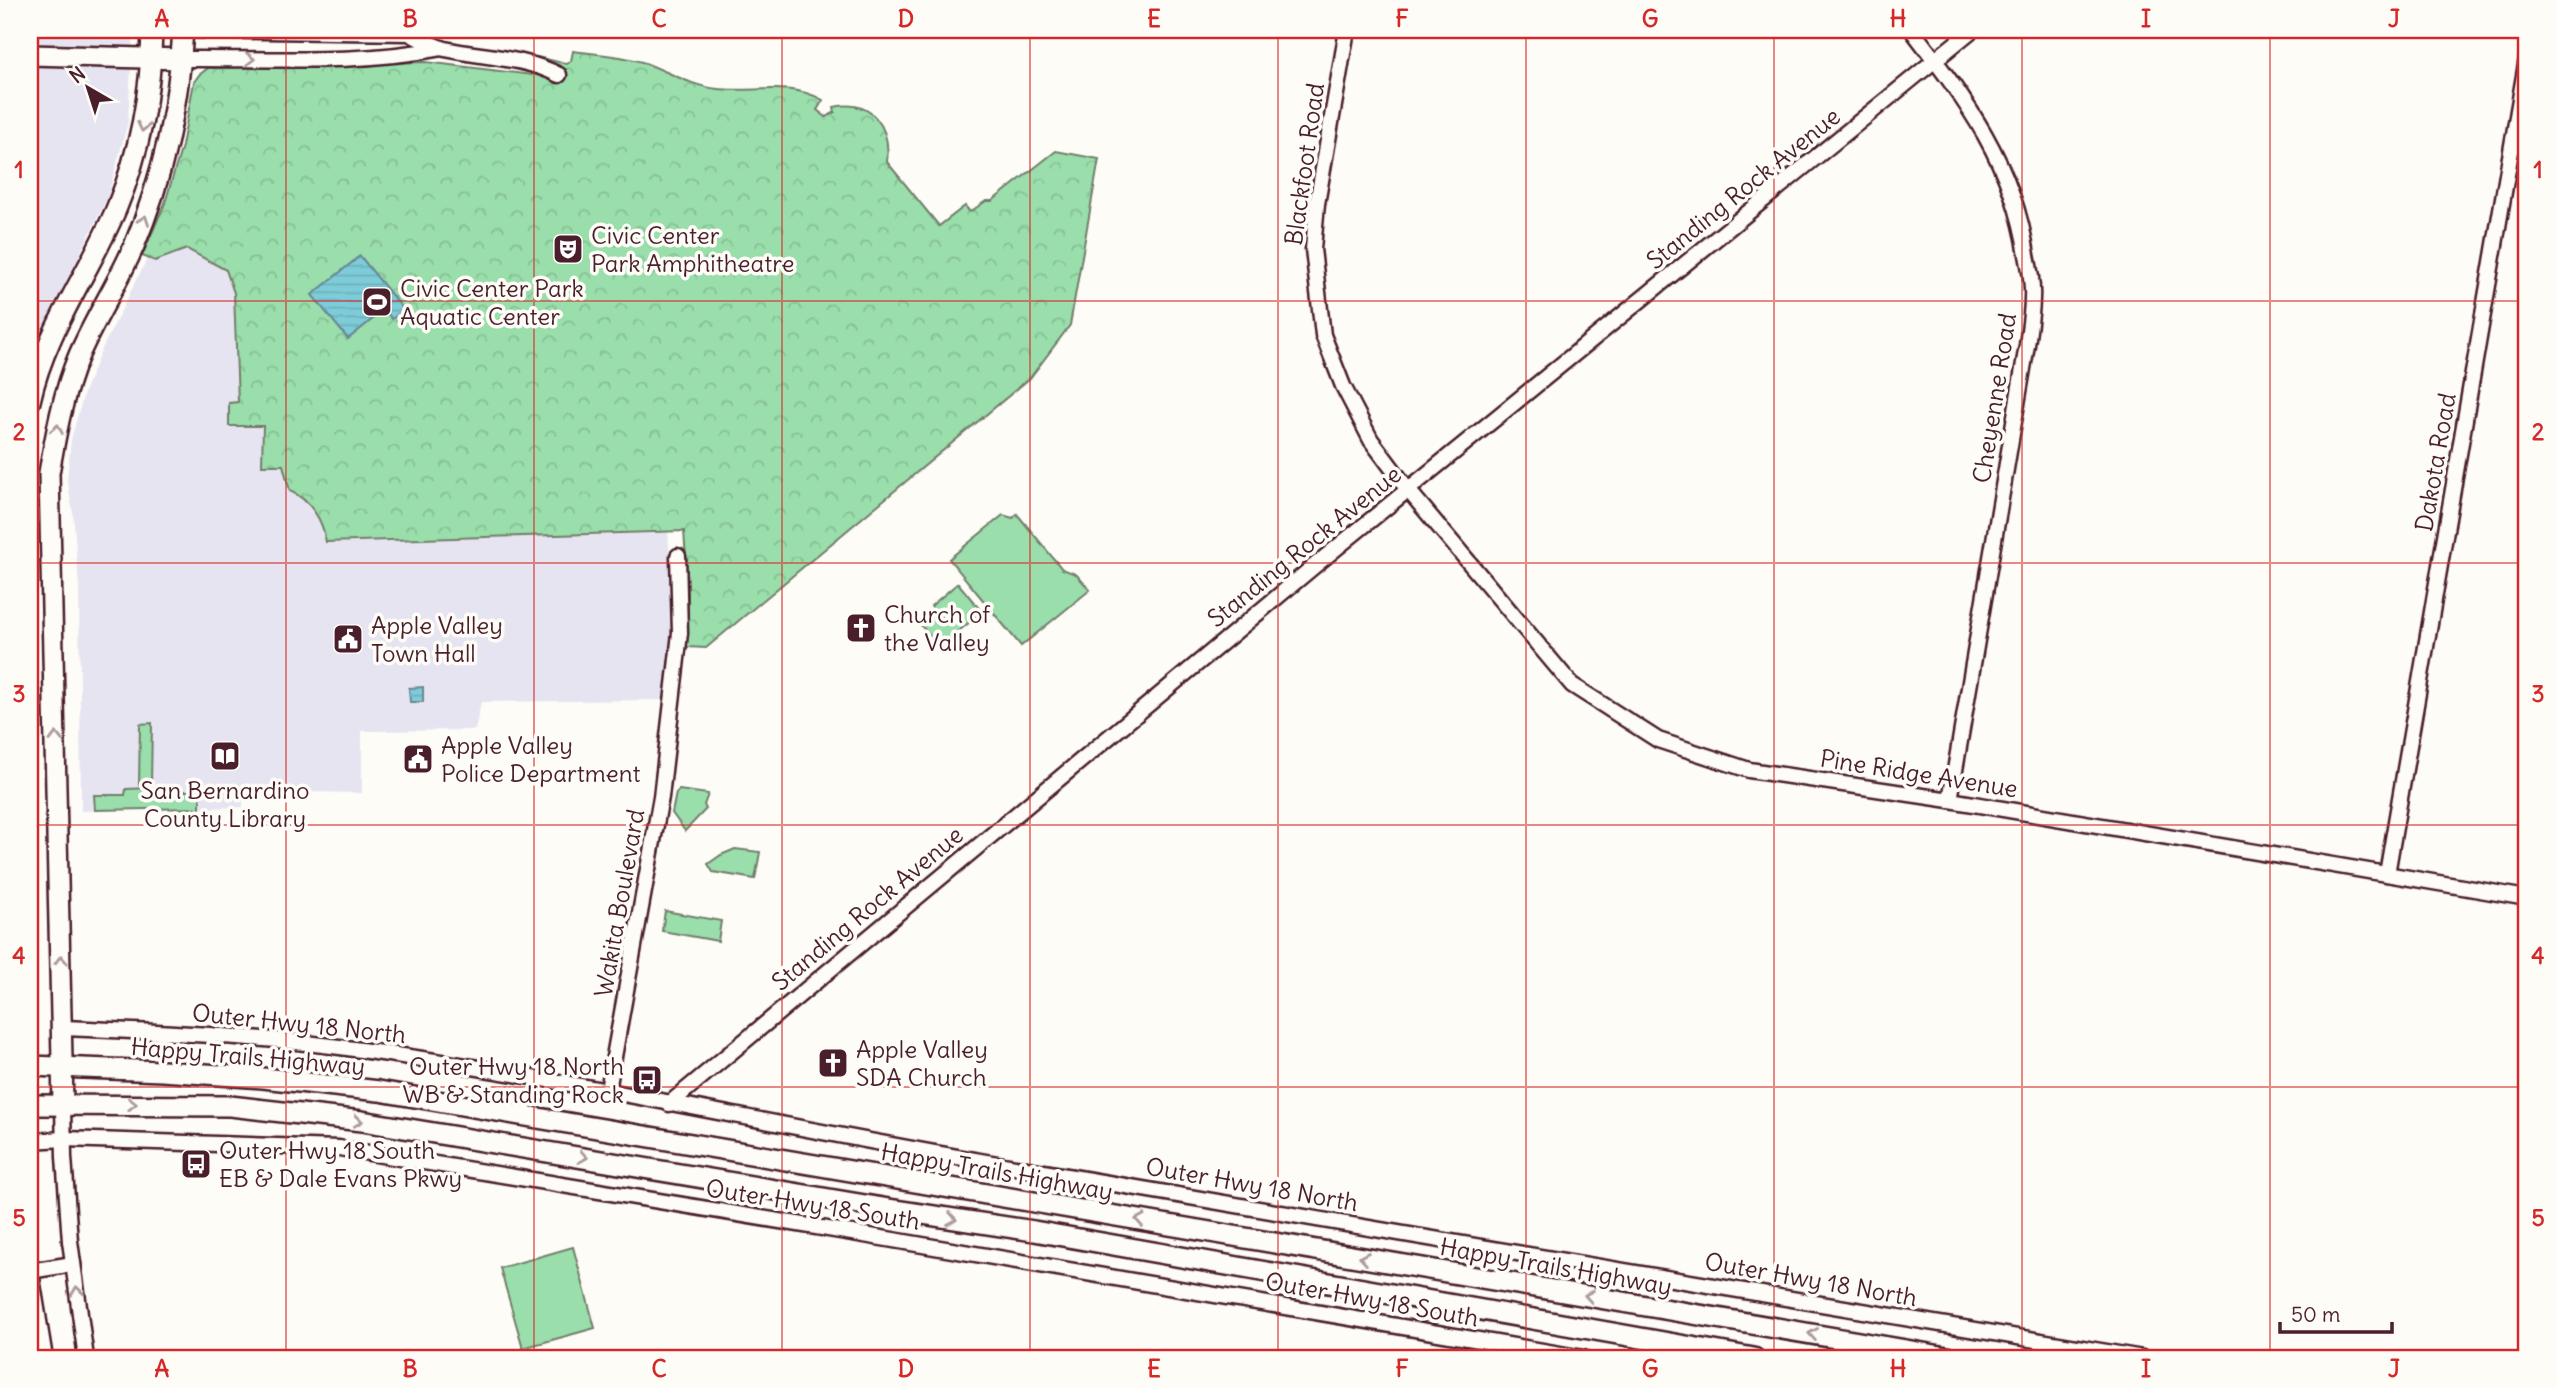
<svg xmlns="http://www.w3.org/2000/svg" width="2557" height="1388" font-family="Delius,sans-serif">
  <defs>
    <pattern id="park-crowns" width="20" height="18" patternUnits="userSpaceOnUse" patternTransform="scale(1.75)"><rect width="20" height="18" fill="#99deab"/><path d="M2 6a3 3 0 1 1 6 0M12 15a3 3 0 1 1 6 0" fill="none" stroke="#85be93"/></pattern>
    <pattern id="water-rules" width="6" height="5" patternUnits="userSpaceOnUse" patternTransform="scale(1.75)"><rect width="6" height="5" fill="#7dccd9"/><path d="M0 2.5h6" fill="none" stroke="#6eafba"/></pattern>
  </defs>
  <rect width="100%" height="100%" fill="#fdfcf7"/>
  <filter id="ink" filterUnits="userSpaceOnUse"><feTurbulence type="fractalNoise" baseFrequency=".0143" numOctaves="2"/><feDisplacementMap in="SourceGraphic" scale="14" xChannelSelector="R" yChannelSelector="G"/><feConvolveMatrix kernelMatrix="1 2 1 2 8 2 1 2 1" color-interpolation-filters="sRGB"/></filter>
  <g filter="url(#ink)">
    <g fill="#e6e4f0">
      <polygon points="30,30 133,30 128,122 108,196 30,357"/>
      <polygon points="187,249 226,270 234,293 238,402 229,425 263,426 283,465 290,491 301,497 316,514 323,529 326,542 668,532 671,578 672,628 665,700 481,702 475,730 362,731 362,793 243,791 243,807 81,811 79,586 73,513 67,480 71,439 85,390 100,353 147,259 155,261"/>
    </g>
    <g fill="#99deab" stroke="#727e6b" stroke-width="2">
      <polygon points="1017,514 1062,569 1076,574 1090,590 1021,646 949,559 1003,515 1013,518"/>
      <polygon points="958,583 982,612 939,647 918,622 933,610 931,606"/>
      <polygon points="152,723 151,785 139,785 140,724"/>
      <polygon points="151,788 151,791 200,791 200,808 95,810 94,795 125,795 126,789"/>
      <polygon points="679,790 708,794 704,805 706,809 685,831 672,813 676,793"/>
      <polygon points="735,849 760,852 755,879 713,872 708,864 721,855"/>
      <polygon points="665,911 721,921 718,941 662,931"/>
      <polygon points="573,1247 595,1328 523,1348 500,1268"/>
    </g>
    <path fill="url(#park-crowns)" stroke="#727e6b" stroke-width="2" d="M573,51C595,54 621,55 642,62C668,71 690,86 718,89C753,93 791,81 823,100L817,110L826,117L835,112L834,107C872,99 891,127 887,162L939,226L965,206L970,212L986,201H992L1056,151L1099,159L1070,325L1030,378L706,648L687,647L688,587L684,531L326,542C323,520 310,500 290,491L283,465H262L263,426H229V403L238,402L234,293L226,270L187,249L155,261L142,256L165,203L182,146L194,82L199,75L208,68L426,62L532,75L537,57L567,64L571,61Z"/>
    <g fill="url(#water-rules)" stroke="#698793" stroke-width="2">
      <polygon points="360,256 404,310 392,319 384,310 348,339 312,295"/>
      <polygon points="423,687 423,702 410,702 409,688"/>
    </g>
    <g fill="none" stroke-linecap="round" stroke-linejoin="round">
      <g stroke="#4a1f2b" stroke-width="19">
        <g id="minor">
          <path d="M188,30L409,33C420,39 433,46 445,49C482,57 524,57 559,75"/>
          <polyline points="1347,30 1317,204 1313,249 1323,335 1343,386 1371,440 1409,491 1572,685 1658,740 1749,770 1950,800 2527,898"/>
          <path d="M1912,30C1967,102 2013,163 2027,255C2030,269 2033,284 2032,298C2032,313 2029,330 2027,345L1950,800"/>
          <path d="M182,59C269,58 356,65 442,48"/>
          <polyline points="2387,874 2527,58"/>
          <path d="M62,1028C164,1032 267,1036 368,1051C568,1079 764,1123 963,1158C1356,1227 1749,1292 2143,1358"/>
          <polyline points="608,1090 661,797 680,633 678,556"/>
          <polyline points="669,1104 1313,567 1972,30"/>
          <polyline points="63,1105 64,1157 70,1241 86,1358"/>
          <polyline points="30,1141 64,1139 339,1148 858,1234 1584,1358"/>
          <polyline points="30,1266 45,1358"/>
          <polyline points="30,1271 73,1264"/>
        </g>
      </g>
      <g stroke="#4a1f2b" stroke-width="24">
        <g id="major">
          <polyline points="30,55 182,59"/>
          <path d="M30,401C45,331 90,272 117,207C141,149 151,91 152,30"/>
          <polyline points="30,1066 162,1071 263,1078 379,1091 1953,1358"/>
          <polyline points="30,1105 230,1106 362,1121 889,1209 1034,1231 1754,1358"/>
          <path d="M63,1105L49,473C56,433 63,393 79,355C95,318 118,283 134,246C163,177 179,104 183,30"/>
        </g>
      </g>
      <use href="#minor" stroke="#fdfcf7" stroke-width="14"/>
      <use href="#major" stroke="#fdfcf7" stroke-width="19"/>
    </g>
    <defs><path id="oneway-chevron" d="M-2-3.5L2.5 0L-2 3.5" fill="none" stroke-width="1.6" stroke-linecap="round" stroke-linejoin="round" transform="scale(1.75)"/></defs>
    <g stroke="#ac999b">
      <use href="#oneway-chevron" transform="translate(250 59)"/>
      <use href="#oneway-chevron" transform="translate(143 127) rotate(102)"/>
      <use href="#oneway-chevron" transform="translate(144 220) rotate(-70)"/>
      <use href="#oneway-chevron" transform="translate(57 429) rotate(-79)"/>
      <use href="#oneway-chevron" transform="translate(56 737) rotate(-91)"/>
      <use href="#oneway-chevron" transform="translate(61 960) rotate(-91)"/>
      <use href="#oneway-chevron" transform="translate(132 1104)"/>
      <use href="#oneway-chevron" transform="translate(358 1121) rotate(7)"/>
      <use href="#oneway-chevron" transform="translate(583 1157) rotate(9)"/>
      <use href="#oneway-chevron" transform="translate(952 1219) rotate(9)"/>
      <use href="#oneway-chevron" transform="translate(1140 1220) rotate(-170)"/>
      <use href="#oneway-chevron" transform="translate(1364 1258) rotate(-170)"/>
      <use href="#oneway-chevron" transform="translate(77 1291) rotate(-97)"/>
      <use href="#oneway-chevron" transform="translate(1589 1296) rotate(-170)"/>
      <use href="#oneway-chevron" transform="translate(1813 1334) rotate(-170)"/>
    </g>
  </g>
  <path fill="none" stroke="#d62828" stroke-width="2" stroke-opacity="0.55" d="M286,30V1358M534,30V1358M782,30V1358M1030,30V1358M1278,30V1358M1526,30V1358M1774,30V1358M2022,30V1358M2270,30V1358M30,301H2527M30,563H2527M30,825H2527M30,1087H2527"/>
  <defs>
    <g id="theatre-square" transform="scale(1.575)"><rect x="-9" y="-9" width="18" height="18" rx="4" fill="#4a1f2b" stroke="#fdfcf7"/><path d="M-5-5.5Q0-4 5-5.5V0Q5 5 0 6Q-5 5-5 0ZM-3.3-2.5H-1v1.5H-3.3ZM1-2.5H3.3v1.5H1ZM-2.8 1Q0 5.5 2.8 1Z" fill="#fff"/></g>
    <g id="stadium-square" transform="scale(1.575)"><rect x="-9" y="-9" width="18" height="18" rx="4" fill="#4a1f2b" stroke="#fdfcf7"/><path d="M0-5a6.5 5 0 1 0 0 10a6.5 5 0 1 0 0-10ZM-3.5-1.8h7v3.6h-7Z" fill="#fff"/></g>
    <g id="church-square" transform="scale(1.575)"><rect x="-9" y="-9" width="18" height="18" rx="4" fill="#4a1f2b" stroke="#fdfcf7"/><path d="M-1.2-6h2.4v3.5h3.3v2.4h-3.3V6h-2.4V-.1h-3.3v-2.4h3.3Z" fill="#fff"/></g>
    <g id="civic-square" transform="scale(1.575)"><rect x="-9" y="-9" width="18" height="18" rx="4" fill="#4a1f2b" stroke="#fdfcf7"/><path d="M-.6-6.5H3V-4.5H.6V-3L4-1V1h2V6H-6V1h2V-1L-.6-3ZM-1.2 2.5V6h2.4V2.5Z" fill="#fff"/></g>
    <g id="library-square" transform="scale(1.575)"><rect x="-9" y="-9" width="18" height="18" rx="4" fill="#4a1f2b" stroke="#fdfcf7"/><path d="M-6-4Q-3-5.5-.7-3.5V5Q-3 3-6 4ZM6-4Q3-5.5 .7-3.5V5Q3 3 6 4Z" fill="#fff"/></g>
    <g id="bus-square" transform="scale(1.575)"><rect x="-9" y="-9" width="18" height="18" rx="4" fill="#4a1f2b" stroke="#fdfcf7"/><path d="M-5-6H5V4H4V6H2V4H-2V6H-4V4H-5ZM-3.5-4V0h7V-4ZM-3.5 1.2v1.5H-2V1.2ZM2 1.2v1.5H3.5V1.2Z" fill="#fff"/></g>
  </defs>
  <g fill-rule="evenodd">
    <use href="#theatre-square" x="568" y="249"/>
    <use href="#stadium-square" x="377" y="302"/>
    <use href="#church-square" x="861" y="628"/>
    <use href="#civic-square" x="348" y="639"/>
    <use href="#library-square" x="225" y="756"/>
    <use href="#civic-square" x="418" y="759"/>
    <use href="#church-square" x="833" y="1063"/>
    <use href="#bus-square" x="647" y="1080"/>
    <use href="#bus-square" x="196" y="1164"/>
  </g>
  <g text-anchor="middle" dominant-baseline="central" stroke-width="7" stroke-linejoin="round" paint-order="stroke">
    <g font-size="24" fill="#4a1f2b" stroke="#fdfcf7">
      <text transform="translate(1304 164) rotate(-82)">Blackfoot Road</text>
      <text transform="translate(1743 188) rotate(-39)">Standing Rock Avenue</text>
      <text transform="translate(1994 398) rotate(-81)">Cheyenne Road</text>
      <text transform="translate(2435 462) rotate(-80)">Dakota Road</text>
      <text transform="translate(1304 546) rotate(-39)">Standing Rock Avenue</text>
      <text transform="translate(1919 773) rotate(9)">Pine Ridge Avenue</text>
      <text transform="translate(619 903) rotate(-80)">Wakita Boulevard</text>
      <text transform="translate(867 908) rotate(-40)">Standing Rock Avenue</text>
      <text transform="translate(299 1023) rotate(6)">Outer Hwy 18 North</text>
      <text transform="translate(248 1056) rotate(5)">Happy Trails Highway</text>
      <text transform="translate(997 1171) rotate(10)">Happy Trails Highway</text>
      <text transform="translate(1252 1184) rotate(10)">Outer Hwy 18 North</text>
      <text transform="translate(813 1204) rotate(9)">Outer Hwy 18 South</text>
      <text transform="translate(1556 1266) rotate(10)">Happy Trails Highway</text>
      <text transform="translate(1811 1279) rotate(10)">Outer Hwy 18 North</text>
      <text transform="translate(1372 1299) rotate(10)">Outer Hwy 18 South</text>
    </g>
    <g font-size="24" fill="#4a1f2b" stroke="#fdfcf7" text-anchor="start">
      <text x="591" y="235">Civic Center<tspan x="591" dy="28">Park Amphitheatre</tspan></text>
      <text x="400" y="288">Civic Center Park<tspan x="400" dy="28">Aquatic Center</tspan></text>
      <text x="884" y="614">Church of<tspan x="884" dy="28">the Valley</tspan></text>
      <text x="371" y="625">Apple Valley<tspan x="371" dy="28">Town Hall</tspan></text>
      <text x="441" y="745">Apple Valley<tspan x="441" dy="28">Police Department</tspan></text>
      <text x="225" y="790" text-anchor="middle">San Bernardino<tspan x="225" dy="28">County Library</tspan></text>
      <text x="856" y="1049">Apple Valley<tspan x="856" dy="28">SDA Church</tspan></text>
      <text x="624" y="1066" text-anchor="end">Outer Hwy 18 North<tspan x="624" dy="28">WB &amp; Standing Rock</tspan></text>
      <text x="219" y="1150">Outer Hwy 18 South<tspan x="219" dy="28">EB &amp; Dale Evans Pkwy</tspan></text>
    </g>
  </g>
  <rect width="2557" height="1388" fill="none" stroke="#fdfcf7" stroke-width="77"/>
  <g transform="translate(88 88) rotate(321)" stroke="#fdfcf7" stroke-width="5" paint-order="stroke">
  <path d="M0-5L12 26L0 18L-12 26Z" fill="#4a1f2b"/>
  <text y="-10" font-size="19" font-weight="bold" text-anchor="middle" fill="#4a1f2b">N</text>
  </g>
  <path d="M2280 1322v10h112v-10" fill="none" stroke="#4a1f2b" stroke-width="3.5"/>
  <text x="2291" y="1322" font-size="21" fill="#4a1f2b" stroke="#fdfcf7" stroke-width="5" paint-order="stroke">50 m</text>
  <rect x="38" y="38" width="2480" height="1312" fill="none" stroke="#d62828" stroke-width="2.5"/>
  <g font-size="23" text-anchor="middle" font-weight="bold" fill="#d62828">
    <text x="162" y="27">A</text>
    <text x="410" y="27">B</text>
    <text x="659" y="27">C</text>
    <text x="906" y="27">D</text>
    <text x="1154" y="27">E</text>
    <text x="1402" y="27">F</text>
    <text x="1650" y="27">G</text>
    <text x="1898" y="27">H</text>
    <text x="2146" y="27">I</text>
    <text x="2394" y="27">J</text>
    <text x="19" y="178">1</text>
    <text x="2538" y="178">1</text>
    <text x="19" y="440">2</text>
    <text x="2538" y="440">2</text>
    <text x="19" y="702">3</text>
    <text x="2538" y="702">3</text>
    <text x="19" y="964">4</text>
    <text x="2538" y="964">4</text>
    <text x="19" y="1226">5</text>
    <text x="2538" y="1226">5</text>
    <text x="162" y="1377">A</text>
    <text x="410" y="1377">B</text>
    <text x="659" y="1377">C</text>
    <text x="906" y="1377">D</text>
    <text x="1154" y="1377">E</text>
    <text x="1402" y="1377">F</text>
    <text x="1650" y="1377">G</text>
    <text x="1898" y="1377">H</text>
    <text x="2146" y="1377">I</text>
    <text x="2394" y="1377">J</text>
  </g>
</svg>
